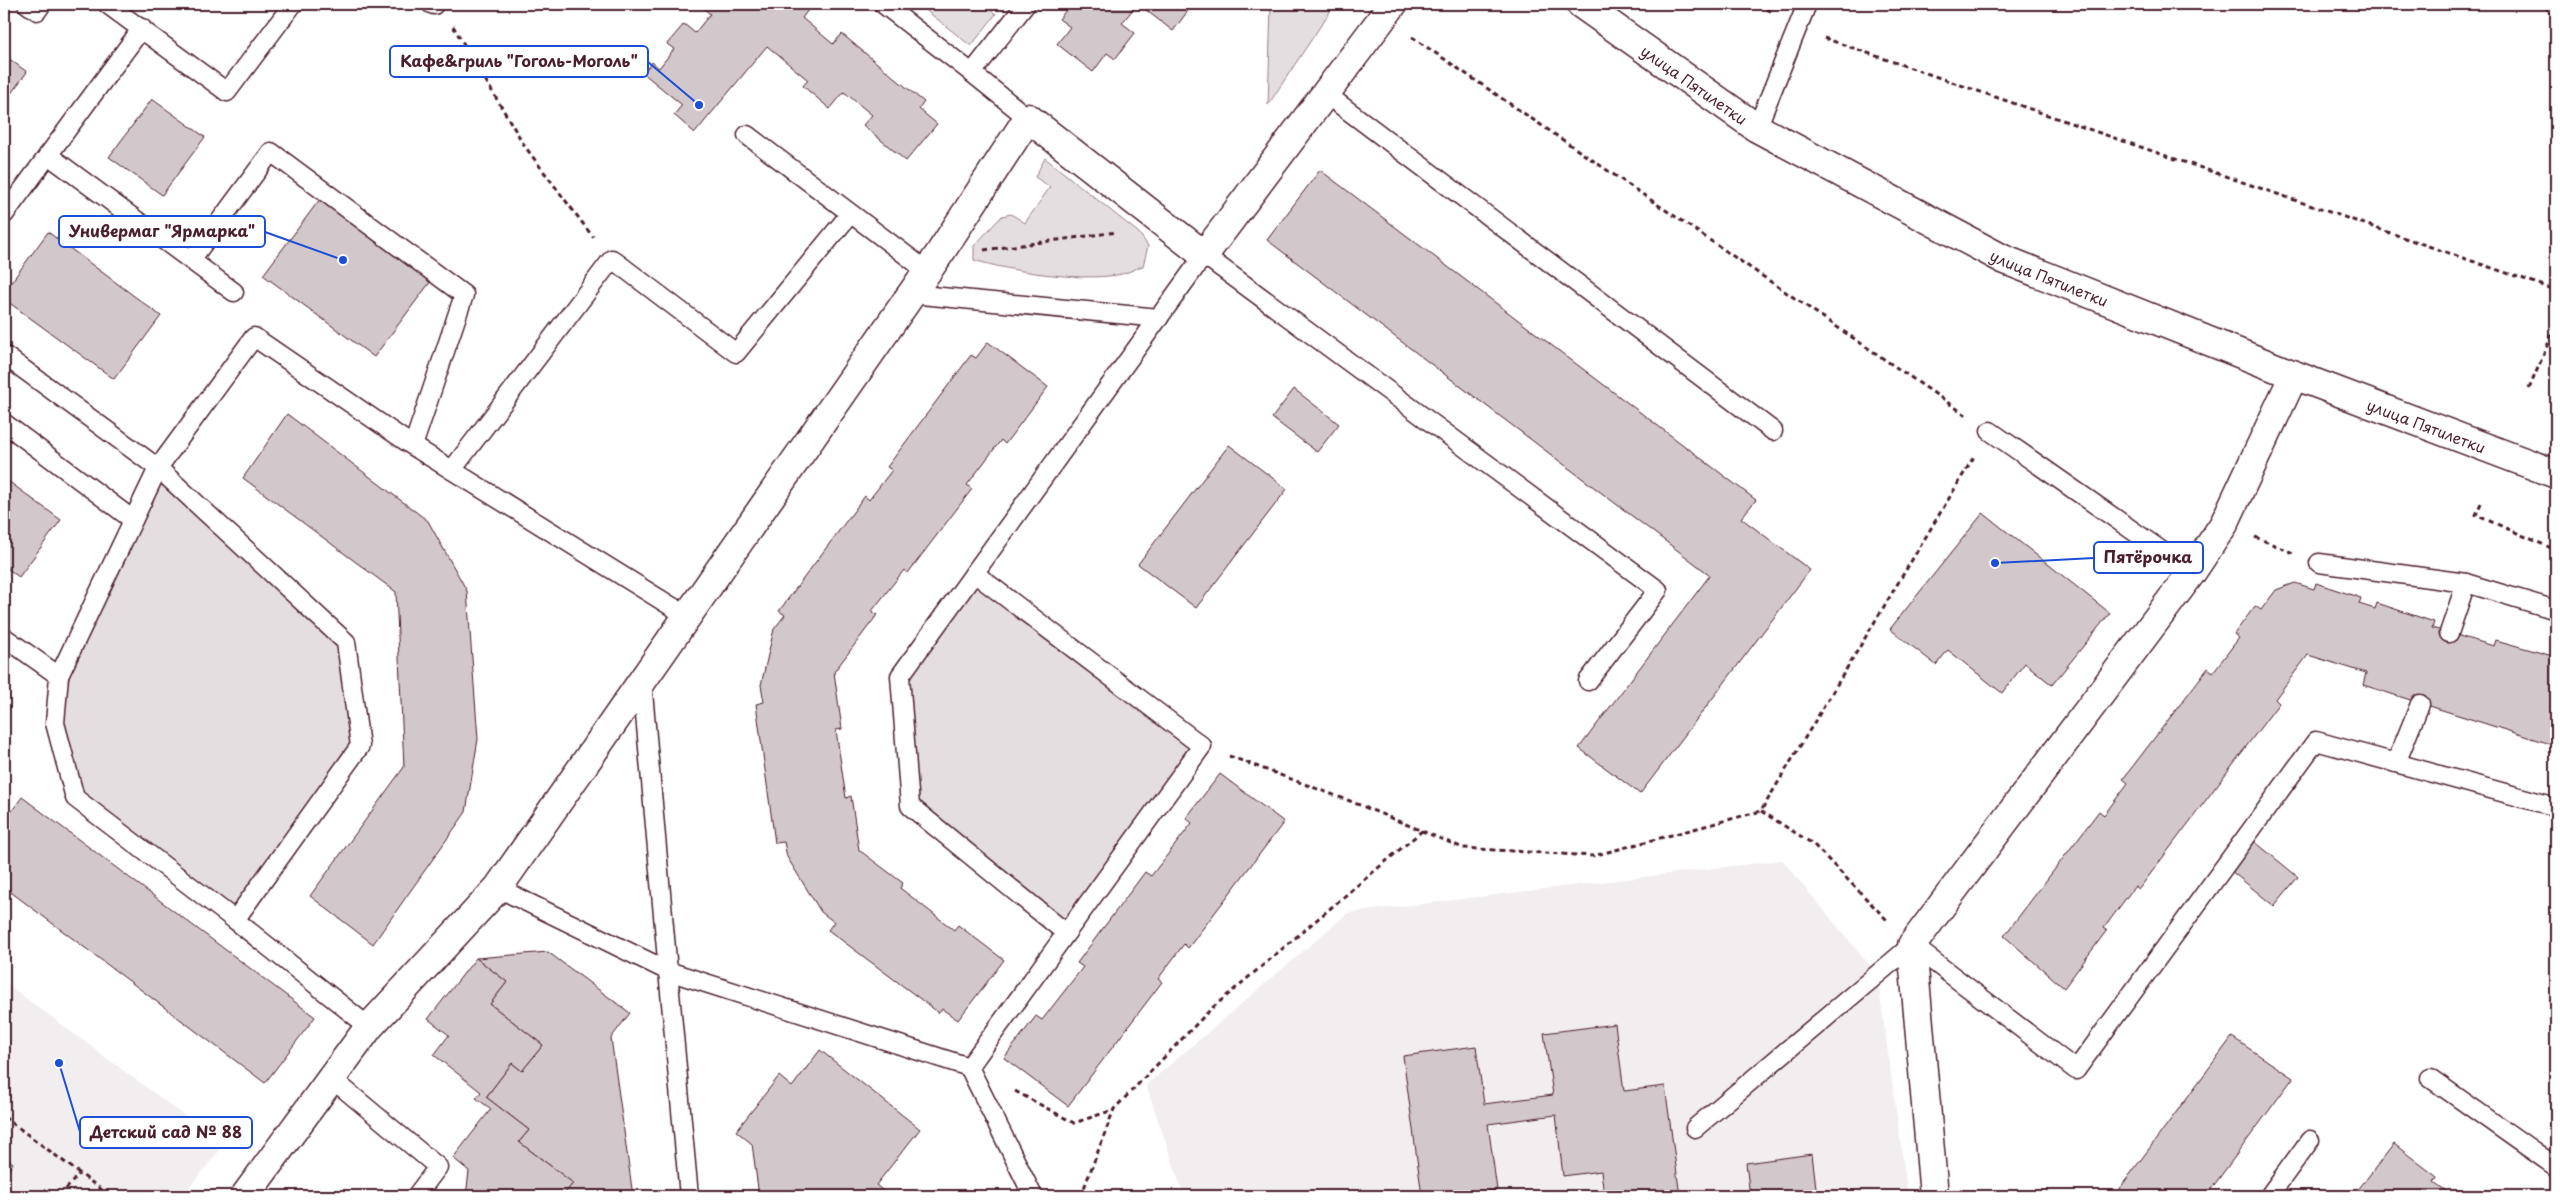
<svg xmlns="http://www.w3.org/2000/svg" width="2560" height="1200" font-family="'Playpen Sans',sans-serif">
  <rect width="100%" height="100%" fill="#fff"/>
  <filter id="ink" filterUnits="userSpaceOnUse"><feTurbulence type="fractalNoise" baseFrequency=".02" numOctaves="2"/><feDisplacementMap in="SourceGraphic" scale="10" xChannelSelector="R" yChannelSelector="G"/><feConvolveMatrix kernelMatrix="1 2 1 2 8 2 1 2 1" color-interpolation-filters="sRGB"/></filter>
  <g filter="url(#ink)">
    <g fill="#f2eeef">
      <polygon points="1782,860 1877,974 1908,1196 1184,1196 1146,1085 1348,913"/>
      <polygon points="4,982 224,1145 182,1196 4,1196"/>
    </g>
    <g fill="#e5dee0" stroke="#987e86">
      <polygon points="918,4 982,4 996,14 971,46"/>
      <polygon points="1271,4 1335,4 1268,105"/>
      <path d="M1045,158L1139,233L1148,246L1143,266C1134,269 1126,274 1117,275C1077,281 1013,272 974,260V246L1002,216L1011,214L1025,223L1050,187L1035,177Z"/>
      <polygon points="158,468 346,642 360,746 235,920 75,798 55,723 59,676"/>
      <polygon points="974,573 1202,746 1066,933 910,806 900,676"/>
    </g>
    <g fill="#d2c7cb" stroke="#4a1f2b">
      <polygon points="698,4 801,4 808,10 802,18 833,44 842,34 924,102 919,109 937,124 906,161 863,125 872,115 844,92 830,109 803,86 808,80 767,46 695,133 674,115 682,105 643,73 652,62 659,68 674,49 667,44 684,24 695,33 710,14"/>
      <polygon points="1071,4 1137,4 1122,23 1135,33 1115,59 1107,53 1093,72 1057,44 1070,27 1059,19"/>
      <polygon points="1138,4 1193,4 1173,31"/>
      <polygon points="4,55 27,72 4,103"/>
      <polygon points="152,99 205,137 162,195 109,157"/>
      <polygon points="1320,170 1756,500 1741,518 1810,570 1640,794 1579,748 1710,575 1267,240"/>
      <polygon points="320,199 431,281 374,357 263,275"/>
      <polygon points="48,232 161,316 114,379 4,299 4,292"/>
      <polygon points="988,342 1048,387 1005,444 1001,440 967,485 972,489 908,573 904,570 872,611 877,615 834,672 842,729 836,730 846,798 851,796 859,850 903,883 900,888 954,930 958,925 1004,960 958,1020 942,1009 939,1013 828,930 834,922 821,912 787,857 784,842 775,843 756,704 764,702 761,685 774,629 785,615 779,611 865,496 869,500 892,470 887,467 971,355 976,358"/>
      <polygon points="1294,389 1339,424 1317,452 1272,418"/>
      <polygon points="287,414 428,521 467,591 478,739 466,812 373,944 310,896 404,767 396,592 243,478"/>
      <polygon points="1229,445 1287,489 1196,608 1138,564"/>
      <polygon points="4,478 61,520 19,577 4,566"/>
      <polygon points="1983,513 2110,613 2052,685 2025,663 2002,693 1948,650 1936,665 1890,629"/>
      <polygon points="2295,583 2314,589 2316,583 2361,598 2359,604 2375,609 2377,603 2434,622 2432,628 2449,633 2494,646 2496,640 2556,657 2556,746 2363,685 2366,673 2308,655 2275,699 2279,703 2139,889 2135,886 2104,928 2107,930 2064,988 2004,936 2099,811 2104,815 2128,783 2123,779 2208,668 2213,672 2239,638 2234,634 2255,606 2261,610 2276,590"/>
      <polygon points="1220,774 1284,822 1188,948 1184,944 1158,979 1162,982 1068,1106 1004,1058 1036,1016 1042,1020 1083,967 1077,963 1145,872 1151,876 1192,823 1186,818"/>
      <polygon points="22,797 315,1017 265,1083 4,887 4,822"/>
      <polygon points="2254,841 2298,877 2274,906 2230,870"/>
      <polygon points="548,952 630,1013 611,1038 633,1196 563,1196 573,1183 519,1142 529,1130 486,1097 512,1063 522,1071 543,1045 490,1004 507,982 476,958"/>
      <polygon points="476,958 507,982 490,1004 543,1045 522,1071 512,1063 486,1097 529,1130 519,1142 573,1183 563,1196 466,1196 469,1171 453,1158 491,1109 476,1098 481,1092 434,1055 449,1035 428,1019"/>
      <polygon points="1615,1024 1624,1091 1665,1086 1680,1196 1604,1196 1601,1171 1563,1176 1556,1115 1488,1124 1497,1190 1452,1196 1422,1196 1403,1056 1476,1046 1484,1104 1553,1095 1544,1033"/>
      <polygon points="2232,1037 2293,1078 2206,1196 2114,1196"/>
      <polygon points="820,1050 920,1129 876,1185 887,1194 886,1196 759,1196 752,1144 736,1131 779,1076 792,1087"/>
      <polygon points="2394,1144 2437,1177 2434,1182 2453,1196 2353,1196"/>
      <polygon points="1812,1154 1817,1196 1750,1196 1746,1163"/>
      <polygon points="4,1156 13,1163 4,1177"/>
    </g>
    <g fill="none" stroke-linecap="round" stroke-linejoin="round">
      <g stroke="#4a1f2b" stroke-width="21">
        <g id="service">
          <polyline points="27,4 37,11 42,4"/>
          <polyline points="107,4 227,92 293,4"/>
          <polyline points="431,4 434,5"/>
          <polyline points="883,4 972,73"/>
          <polyline points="1026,4 972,73 1028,118"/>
          <polyline points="2555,4 2556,4"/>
          <polyline points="1326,94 1773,431"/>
          <polyline points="1757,128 1807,4"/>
          <polyline points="747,135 927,271"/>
          <polyline points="48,155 234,292"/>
          <polyline points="4,215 142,28"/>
          <polyline points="191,260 271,152 464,295 413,446"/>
          <polyline points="911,294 1159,318"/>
          <polyline points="4,355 158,468 346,642 360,746 235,920"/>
          <polyline points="4,423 133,520"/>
          <polyline points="1990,431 2192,572"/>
          <polyline points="452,470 612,259 736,353 850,214"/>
          <polyline points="2319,563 2466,583 2556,610"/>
          <polyline points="2449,633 2466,583"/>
          <polyline points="4,637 59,676"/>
          <polyline points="642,681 668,971 969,1067 1033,1196"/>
          <polyline points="2396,763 2420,704"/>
          <polyline points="498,888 668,971 689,1196"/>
          <polyline points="1066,933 910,806 900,676 1204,255 1658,590 1588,681"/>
          <polyline points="369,1027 235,920 75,798 55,723 59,676 158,468 254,337 413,446 687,616"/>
          <polyline points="969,1067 1202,746 974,573"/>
          <polyline points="331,1078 438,1167 416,1196"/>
          <polyline points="2430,1078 2556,1167"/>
          <polyline points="1695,1128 1912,945 2076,1070 2316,741 2556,807"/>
          <polyline points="2269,1196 2310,1140"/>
        </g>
      </g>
      <g stroke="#4a1f2b" stroke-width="31">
        <g id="minor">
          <polyline points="245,1196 369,1027 498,888 940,253 1028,118 1204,255 1393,4"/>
          <polyline points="1934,1196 1912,945 2192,572 2224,524 2294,375"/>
        </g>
      </g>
      <g stroke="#4a1f2b" stroke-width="31">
        <g id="secondary">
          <path id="s1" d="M1581,4L1757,128L2003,259L2294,375L2556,474"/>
        </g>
      </g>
      <g stroke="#4a1f2b" stroke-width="3" stroke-dasharray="5 4" stroke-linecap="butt">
        <polyline points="1759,4 1772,12"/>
        <polyline points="453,26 526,148 593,237"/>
        <polyline points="1412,37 1966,415"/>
        <polyline points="1824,38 2556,290"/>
        <polyline points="984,250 1117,232"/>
        <polyline points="2529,389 2556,325"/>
        <polyline points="2481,503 2476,515 2556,550"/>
        <polyline points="2255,537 2293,553"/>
        <polyline points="1229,756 1350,801 1463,848 1593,856 1761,811 1975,455"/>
        <polyline points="1761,811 1813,844 1888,921"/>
        <polyline points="1015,1091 1074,1123 1113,1110"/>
        <polyline points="4,1117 110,1196"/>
        <polyline points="60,1196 79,1174"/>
        <polyline points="1081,1196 1114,1109 1211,1009 1423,830"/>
      </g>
      <use href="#service" stroke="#fff" stroke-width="18"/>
      <use href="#minor" stroke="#fff" stroke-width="28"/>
      <use href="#secondary" stroke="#fff" stroke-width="28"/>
    </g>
  </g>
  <g text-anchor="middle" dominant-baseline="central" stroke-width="4" stroke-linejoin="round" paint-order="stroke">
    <g font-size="15" fill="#4a1f2b" stroke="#fff">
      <text stroke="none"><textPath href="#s1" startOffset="139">улица Пятилетки</textPath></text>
      <text stroke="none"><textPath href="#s1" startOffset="544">улица Пятилетки</textPath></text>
      <text stroke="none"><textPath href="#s1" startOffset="949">улица Пятилетки</textPath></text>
    </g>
  </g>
  <path fill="none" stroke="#1d4ed8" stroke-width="2" d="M699 105L648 62M343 260L265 232M1995 563L2094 558M59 1063L80 1132"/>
  <g fill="#1d4ed8" stroke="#fff" stroke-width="2">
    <circle cx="699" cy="105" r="5"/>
    <circle cx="343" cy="260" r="5"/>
    <circle cx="1995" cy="563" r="5"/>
    <circle cx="59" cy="1063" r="5"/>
  </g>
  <g fill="#fff" stroke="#1d4ed8" stroke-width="2">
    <rect x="390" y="46" width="258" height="31" rx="5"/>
    <rect x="59" y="216" width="206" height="31" rx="5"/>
    <rect x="2094" y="542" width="109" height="31" rx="5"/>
    <rect x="80" y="1117" width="172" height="31" rx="5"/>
  </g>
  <g font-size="16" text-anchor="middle" font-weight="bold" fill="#4a1f2b">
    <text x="519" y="67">Кафе&amp;гриль "Гоголь-Моголь"</text>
    <text x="162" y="237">Универмаг "Ярмарка"</text>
    <text x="2148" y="563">Пятёрочка</text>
    <text x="166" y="1138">Детский сад № 88</text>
  </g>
  <rect width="2560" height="1200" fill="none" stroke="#fff" stroke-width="20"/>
  <rect x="10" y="10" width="2540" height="1180" fill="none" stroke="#4a1f2b" stroke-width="2" filter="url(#ink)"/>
</svg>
